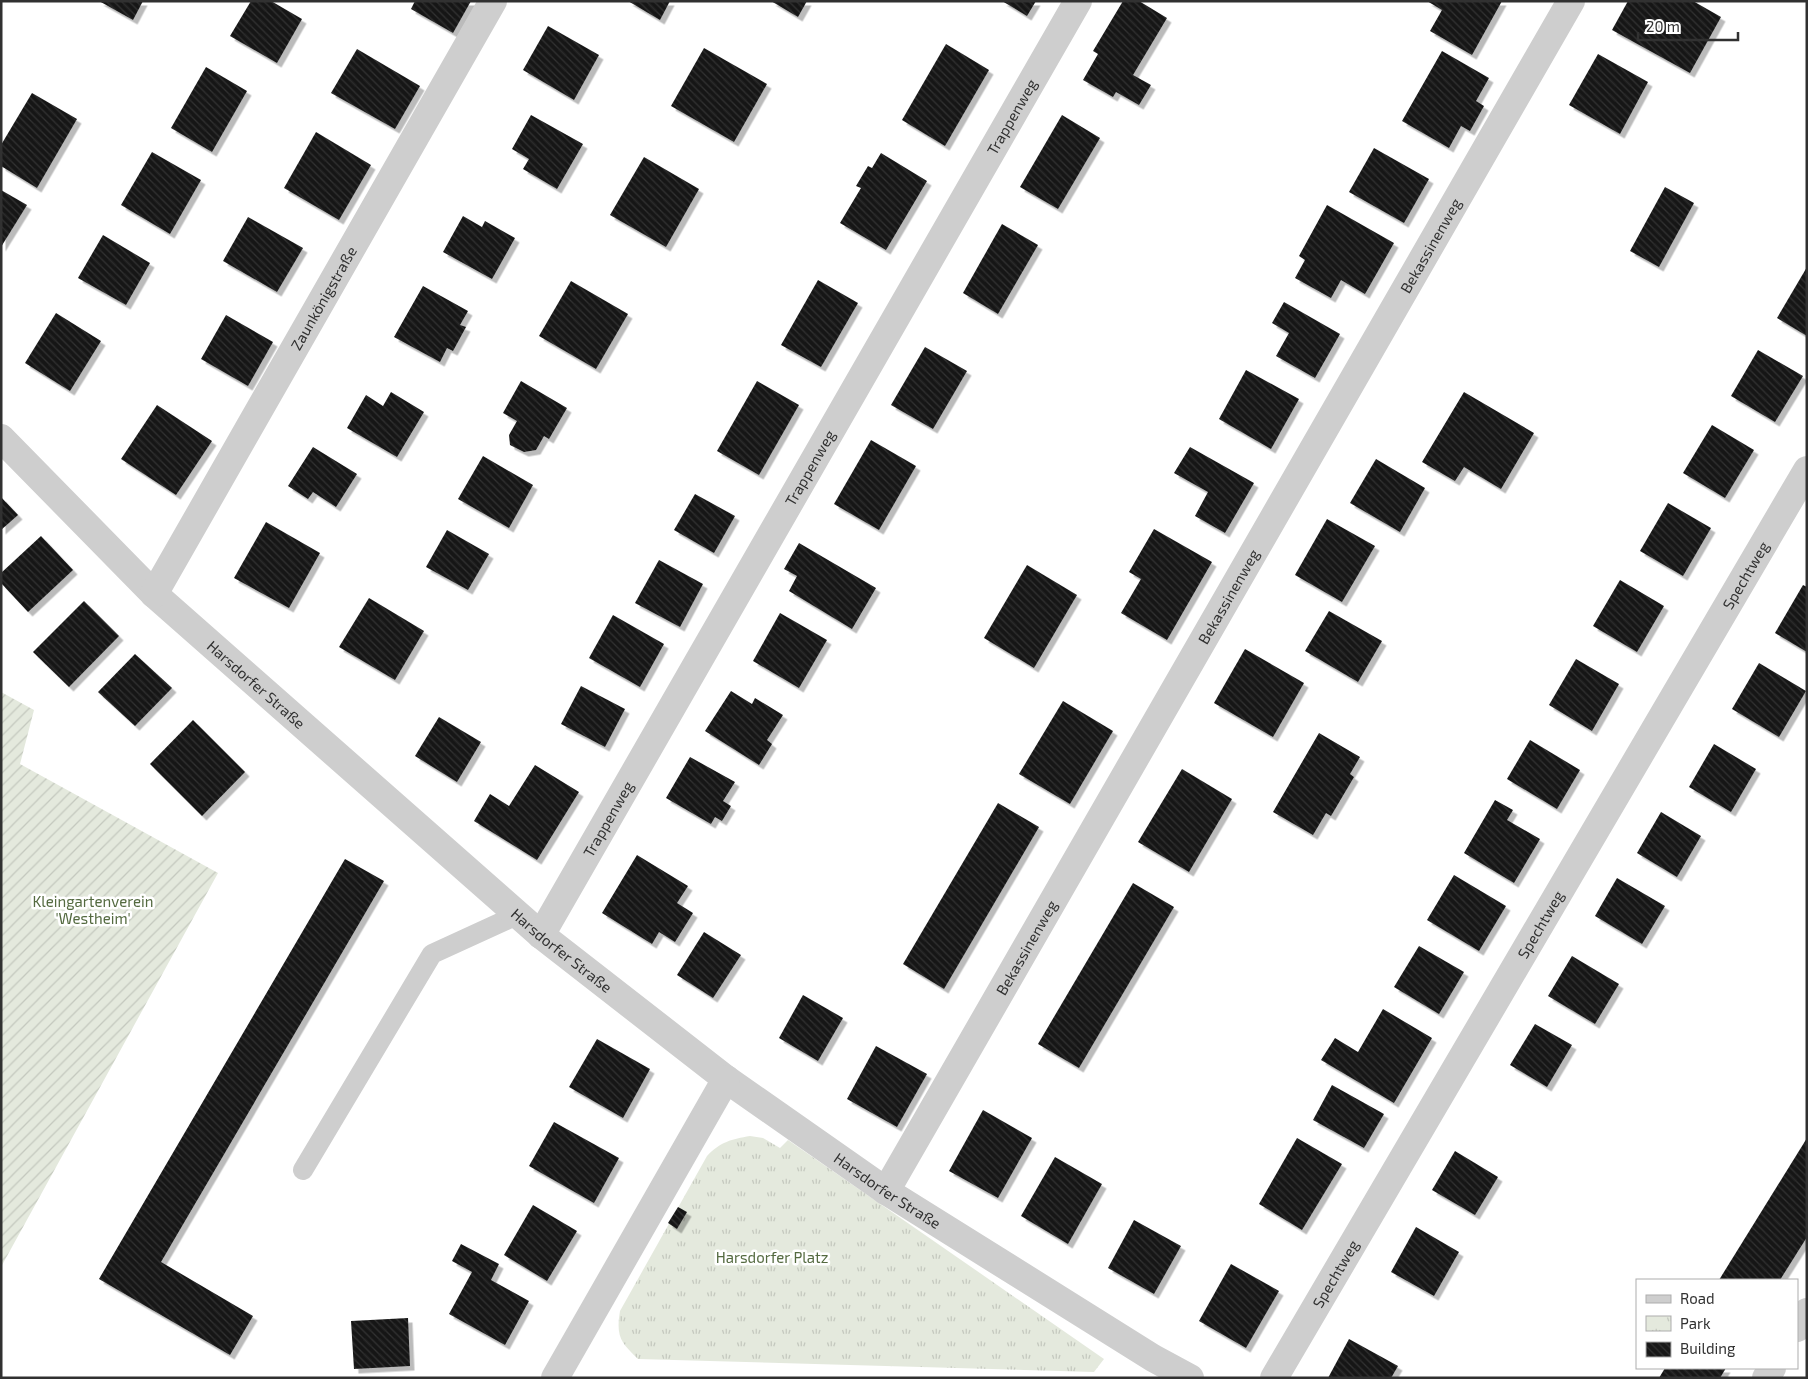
<svg xmlns="http://www.w3.org/2000/svg" width="1808" height="1379" font-family="'Exo 2',sans-serif">
  <defs>
    <pattern id="park-tufts" width="24" height="20" patternUnits="userSpaceOnUse" patternTransform="scale(1.25)"><rect width="24" height="20" fill="#e4e9dd"/><path d="M3 7l-1-3M5 7V3M7 7l1-3M15 17l-1-3M17 17v-4M19 17l1-3" fill="none" stroke="#c4c8be"/></pattern>
    <pattern id="garden-furrows" width="10" height="10" patternUnits="userSpaceOnUse" patternTransform="scale(1.25)"><rect width="10" height="10" fill="#e4e9dd"/><path d="M-1 1l2-2M0 10L10 0M9 11l2-2" fill="none" stroke="#c4c8be"/></pattern>
    <pattern id="building-back-hatch" width="6" height="6" patternUnits="userSpaceOnUse" patternTransform="scale(1.25)"><rect width="6" height="6" fill="#181818"/><path d="M-1 5l2 2M0 0l6 6M5-1l2 2" fill="none" stroke="#313131"/></pattern>
    <filter id="shadow"><feDropShadow dx="4.5" dy="4.5" stdDeviation="0" flood-color="#0004"/></filter>
  </defs>
  <rect width="100%" height="100%" fill="#fff"/>
  <path fill="url(#park-tufts)" d="M750,1136L763,1138L780,1148L788,1140L1104,1359L1094,1372L638,1359C620,1342 616,1336 620,1311L707,1156C720,1142 732,1139 750,1136Z"/>
  <polygon fill="url(#garden-furrows)" points="1,692 34,710 20,764 218,873 1,1267"/>
  <g fill="url(#building-back-hatch)" filter="url(#shadow)">
    <polygon points="99,1 143,1 133,20"/>
    <polygon points="251,1 271,1 302,19 277,63 230,36"/>
    <polygon points="415,1 471,1 453,33 411,9"/>
    <polygon points="628,1 670,1 660,20"/>
    <polygon points="771,1 807,1 798,17"/>
    <polygon points="1002,1 1036,1 1027,16"/>
    <polygon points="1123,1 1139,1 1167,18 1133,75 1151,85 1139,105 1116,92 1113,97 1083,80 1098,54 1093,51"/>
    <polygon points="1427,1 1502,1 1472,55 1430,31 1442,10"/>
    <polygon points="1628,1 1693,1 1721,17 1690,73 1612,30"/>
    <polygon points="548,26 599,55 574,100 523,70"/>
    <polygon points="946,44 989,70 945,146 902,120"/>
    <polygon points="704,48 767,84 734,142 671,106"/>
    <polygon points="357,49 420,86 395,129 331,93"/>
    <polygon points="1442,51 1489,78 1476,101 1484,106 1470,131 1461,126 1449,148 1402,121"/>
    <polygon points="1598,54 1648,82 1620,134 1569,105"/>
    <polygon points="206,67 247,91 212,152 171,128"/>
    <polygon points="32,93 77,119 37,188 1,166 1,145"/>
    <polygon points="531,115 583,144 557,189 523,169 529,159 512,149"/>
    <polygon points="1062,115 1100,138 1058,209 1020,187"/>
    <polygon points="316,132 371,165 339,220 284,188"/>
    <polygon points="1374,148 1429,179 1404,223 1349,192"/>
    <polygon points="152,152 201,180 170,234 121,205"/>
    <polygon points="881,153 927,181 886,250 840,223 861,188 856,186 868,166 872,168"/>
    <polygon points="644,157 699,189 666,247 610,215"/>
    <polygon points="1665,187 1694,203 1659,267 1630,251"/>
    <polygon points="1,190 27,205 1,247"/>
    <polygon points="1327,205 1394,243 1365,294 1341,280 1331,298 1295,278 1305,260 1299,256"/>
    <polygon points="463,216 482,227 485,221 515,238 492,279 443,252"/>
    <polygon points="248,217 303,248 277,292 223,261"/>
    <polygon points="1002,224 1038,245 998,314 963,293"/>
    <polygon points="103,235 150,263 126,305 78,278"/>
    <polygon points="1807,267 1807,336 1777,318"/>
    <polygon points="818,280 858,303 821,367 781,345"/>
    <polygon points="571,281 628,314 596,369 539,336"/>
    <polygon points="423,286 468,311 460,325 466,327 453,351 447,348 440,362 394,337"/>
    <polygon points="1284,302 1340,334 1315,378 1276,356 1289,333 1272,323"/>
    <polygon points="56,313 101,341 70,391 25,363"/>
    <polygon points="226,315 273,342 248,386 201,359"/>
    <polygon points="925,347 967,371 933,429 891,405"/>
    <polygon points="1758,350 1803,376 1775,422 1731,396"/>
    <polygon points="1246,370 1299,399 1271,449 1219,419"/>
    <polygon points="521,381 567,408 549,439 544,436 536,450 524,452 510,445 509,435 517,421 503,413"/>
    <polygon points="757,381 799,405 759,475 717,451"/>
    <polygon points="391,392 424,412 397,457 347,428 366,395 383,406"/>
    <polygon points="1464,392 1534,433 1501,489 1464,467 1455,481 1422,462"/>
    <polygon points="157,405 212,441 176,495 121,459"/>
    <polygon points="1712,425 1754,450 1725,498 1683,473"/>
    <polygon points="871,440 916,466 879,530 834,504"/>
    <polygon points="313,447 357,474 336,507 313,492 308,499 288,486"/>
    <polygon points="1190,447 1254,483 1225,533 1195,516 1208,492 1174,473"/>
    <polygon points="483,456 533,485 509,528 458,499"/>
    <polygon points="1376,459 1425,488 1400,532 1350,503"/>
    <polygon points="695,494 735,516 714,553 674,530"/>
    <polygon points="1,497 18,515 1,530"/>
    <polygon points="1668,503 1711,528 1683,576 1640,551"/>
    <polygon points="1327,519 1375,546 1342,602 1295,575"/>
    <polygon points="266,522 320,553 289,608 234,578"/>
    <polygon points="1154,529 1212,562 1167,640 1121,613 1141,579 1129,572"/>
    <polygon points="447,530 489,554 468,590 426,567"/>
    <polygon points="41,536 73,570 28,612 1,583 1,573"/>
    <polygon points="799,543 876,588 852,629 789,591 797,576 784,569"/>
    <polygon points="659,560 703,584 680,627 635,603"/>
    <polygon points="1027,565 1077,595 1034,668 984,638"/>
    <polygon points="1620,580 1664,606 1637,652 1593,626"/>
    <polygon points="1803,585 1807,587 1807,652 1775,633"/>
    <polygon points="369,598 424,631 395,680 339,647"/>
    <polygon points="84,601 119,636 69,687 33,652"/>
    <polygon points="1329,611 1382,641 1358,682 1305,651"/>
    <polygon points="780,613 827,640 799,688 753,661"/>
    <polygon points="613,615 664,644 640,687 589,658"/>
    <polygon points="1245,649 1304,683 1273,737 1214,703"/>
    <polygon points="135,654 172,688 135,726 98,692"/>
    <polygon points="1576,659 1619,684 1592,731 1549,705"/>
    <polygon points="1759,663 1806,691 1779,737 1732,709"/>
    <polygon points="581,686 625,709 605,747 561,724"/>
    <polygon points="731,691 752,704 755,698 783,715 767,740 772,744 759,765 705,731"/>
    <polygon points="1063,701 1113,731 1070,804 1019,774"/>
    <polygon points="439,717 481,742 457,782 415,756"/>
    <polygon points="193,720 245,772 202,816 150,764"/>
    <polygon points="1319,733 1360,757 1350,774 1354,777 1331,816 1326,813 1313,835 1273,812"/>
    <polygon points="1530,740 1580,770 1557,809 1507,779"/>
    <polygon points="1714,744 1756,769 1731,812 1689,787"/>
    <polygon points="690,757 735,782 723,801 731,806 722,821 715,817 711,824 666,798"/>
    <polygon points="535,765 579,792 537,860 474,821 490,794 509,806"/>
    <polygon points="1182,769 1232,799 1189,872 1138,842"/>
    <polygon points="1495,800 1513,810 1507,820 1540,839 1514,883 1464,853"/>
    <polygon points="998,803 1039,827 944,989 903,964"/>
    <polygon points="1661,812 1701,836 1677,877 1637,853"/>
    <polygon points="637,855 688,886 677,903 693,913 675,942 659,932 652,944 602,913"/>
    <polygon points="345,859 384,881 161,1262 253,1316 230,1355 99,1279"/>
    <polygon points="1454,875 1506,906 1479,951 1427,920"/>
    <polygon points="1617,878 1665,906 1642,944 1595,916"/>
    <polygon points="1133,883 1174,907 1079,1068 1038,1044"/>
    <polygon points="704,932 741,955 713,998 677,975"/>
    <polygon points="1419,946 1464,972 1439,1014 1394,987"/>
    <polygon points="1572,956 1619,984 1595,1024 1548,996"/>
    <polygon points="803,995 843,1018 818,1061 779,1038"/>
    <polygon points="1383,1009 1432,1038 1394,1103 1321,1060 1335,1038 1358,1052"/>
    <polygon points="1535,1024 1572,1045 1547,1087 1510,1065"/>
    <polygon points="597,1039 650,1069 623,1118 569,1087"/>
    <polygon points="876,1046 927,1074 897,1127 847,1099"/>
    <polygon points="1332,1085 1384,1114 1364,1148 1313,1120"/>
    <polygon points="983,1110 1032,1138 998,1198 949,1171"/>
    <polygon points="554,1122 619,1158 594,1203 529,1166"/>
    <polygon points="1297,1138 1342,1164 1302,1230 1259,1204"/>
    <polygon points="1807,1138 1807,1237 1780,1280 1719,1280"/>
    <polygon points="1455,1151 1498,1177 1475,1215 1432,1190"/>
    <polygon points="1055,1157 1102,1184 1068,1244 1021,1216"/>
    <polygon points="533,1205 577,1231 547,1281 504,1255"/>
    <polygon points="678,1207 687,1212 677,1229 668,1223"/>
    <polygon points="1134,1220 1181,1246 1154,1294 1108,1268"/>
    <polygon points="1416,1227 1459,1252 1434,1296 1391,1272"/>
    <polygon points="461,1244 499,1264 491,1280 529,1301 505,1345 449,1314 472,1272 452,1261"/>
    <polygon points="1231,1264 1279,1291 1246,1348 1199,1321"/>
    <polygon points="408,1318 410,1366 354,1369 351,1321"/>
    <polygon points="1349,1339 1398,1366 1391,1378 1328,1378"/>
    <polygon points="1665,1368 1726,1368 1720,1378 1659,1378"/>
  </g>
  <g fill="none" stroke-linecap="round" stroke-linejoin="round">
    <polyline stroke="#cecece" stroke-width="20" points="303,1170 432,954 517,915"/>
    <g stroke="#cecece" stroke-width="28">
      <path id="s1" d="M1,438L154,594L541,935L726,1079L886,1191L1153,1358L1190,1378"/>
      <path id="s2" d="M154,594L493,1"/>
      <path id="s3" d="M541,935L1078,1"/>
      <path id="s4" d="M886,1191L1571,1"/>
      <polyline points="1797,1328 1807,1312"/>
      <polyline points="555,1378 726,1079"/>
      <path id="s5" d="M1274,1378L1807,470"/>
      <polyline points="1766,1378 1772,1368"/>
    </g>
  </g>
  <g text-anchor="middle" dominant-baseline="central" stroke-width="5" stroke-linejoin="round" paint-order="stroke">
    <g font-size="15" fill="#313131" stroke="#fff">
      <text stroke="none"><textPath href="#s3" startOffset="944">Trappenweg</textPath></text>
      <text stroke="none"><textPath href="#s4" startOffset="1091">Bekassinenweg</textPath></text>
      <text stroke="none"><textPath href="#s2" startOffset="341">Zaunkönigstraße</textPath></text>
      <text stroke="none"><textPath href="#s3" startOffset="539">Trappenweg</textPath></text>
      <text stroke="none"><textPath href="#s5" startOffset="931">Spechtweg</textPath></text>
      <text stroke="none"><textPath href="#s4" startOffset="686">Bekassinenweg</textPath></text>
      <text stroke="none"><textPath href="#s1" startOffset="355">Harsdorfer Straße</textPath></text>
      <text stroke="none"><textPath href="#s3" startOffset="134">Trappenweg</textPath></text>
      <text stroke="none"><textPath href="#s5" startOffset="526">Spechtweg</textPath></text>
      <text stroke="none"><textPath href="#s4" startOffset="281">Bekassinenweg</textPath></text>
      <text stroke="none"><textPath href="#s1" startOffset="760">Harsdorfer Straße</textPath></text>
      <text stroke="none"><textPath href="#s1" startOffset="1165">Harsdorfer Straße</textPath></text>
      <text stroke="none"><textPath href="#s5" startOffset="121">Spechtweg</textPath></text>
    </g>
    <g font-size="15" fill="#546a40" stroke="#fff">
      <text x="93" y="901">Kleingartenverein<tspan x="93" dy="17">'Westheim'</tspan></text>
      <text x="772" y="1257">Harsdorfer Platz</text>
    </g>
  </g>
  <rect width="1808" height="1379" fill="none" stroke="#313131" stroke-width="5"/>
  <rect x="1636" y="1279" width="162" height="90" fill="#ffffff" stroke="#adadad"/>
  <rect x="1646" y="1295" width="25" height="8" fill="#cecece" stroke="#adadad"/>
  <text x="1680" y="1304" font-size="15" fill="#313131">Road</text>
  <rect x="1646" y="1316" width="25" height="15" fill="url(#park-tufts)" stroke="#adadad"/>
  <text x="1680" y="1329" font-size="15" fill="#313131">Park</text>
  <rect x="1646" y="1342" width="25" height="15" fill="url(#building-back-hatch)" stroke="#adadad"/>
  <text x="1680" y="1354" font-size="15" fill="#313131">Building</text>
  <path d="M1638 32v8h100v-8" fill="none" stroke="#313131" stroke-width="2.5"/>
  <text x="1646" y="32" font-size="15" fill="#313131" stroke="#ffffff" stroke-width="4" paint-order="stroke">20 m</text>
</svg>
